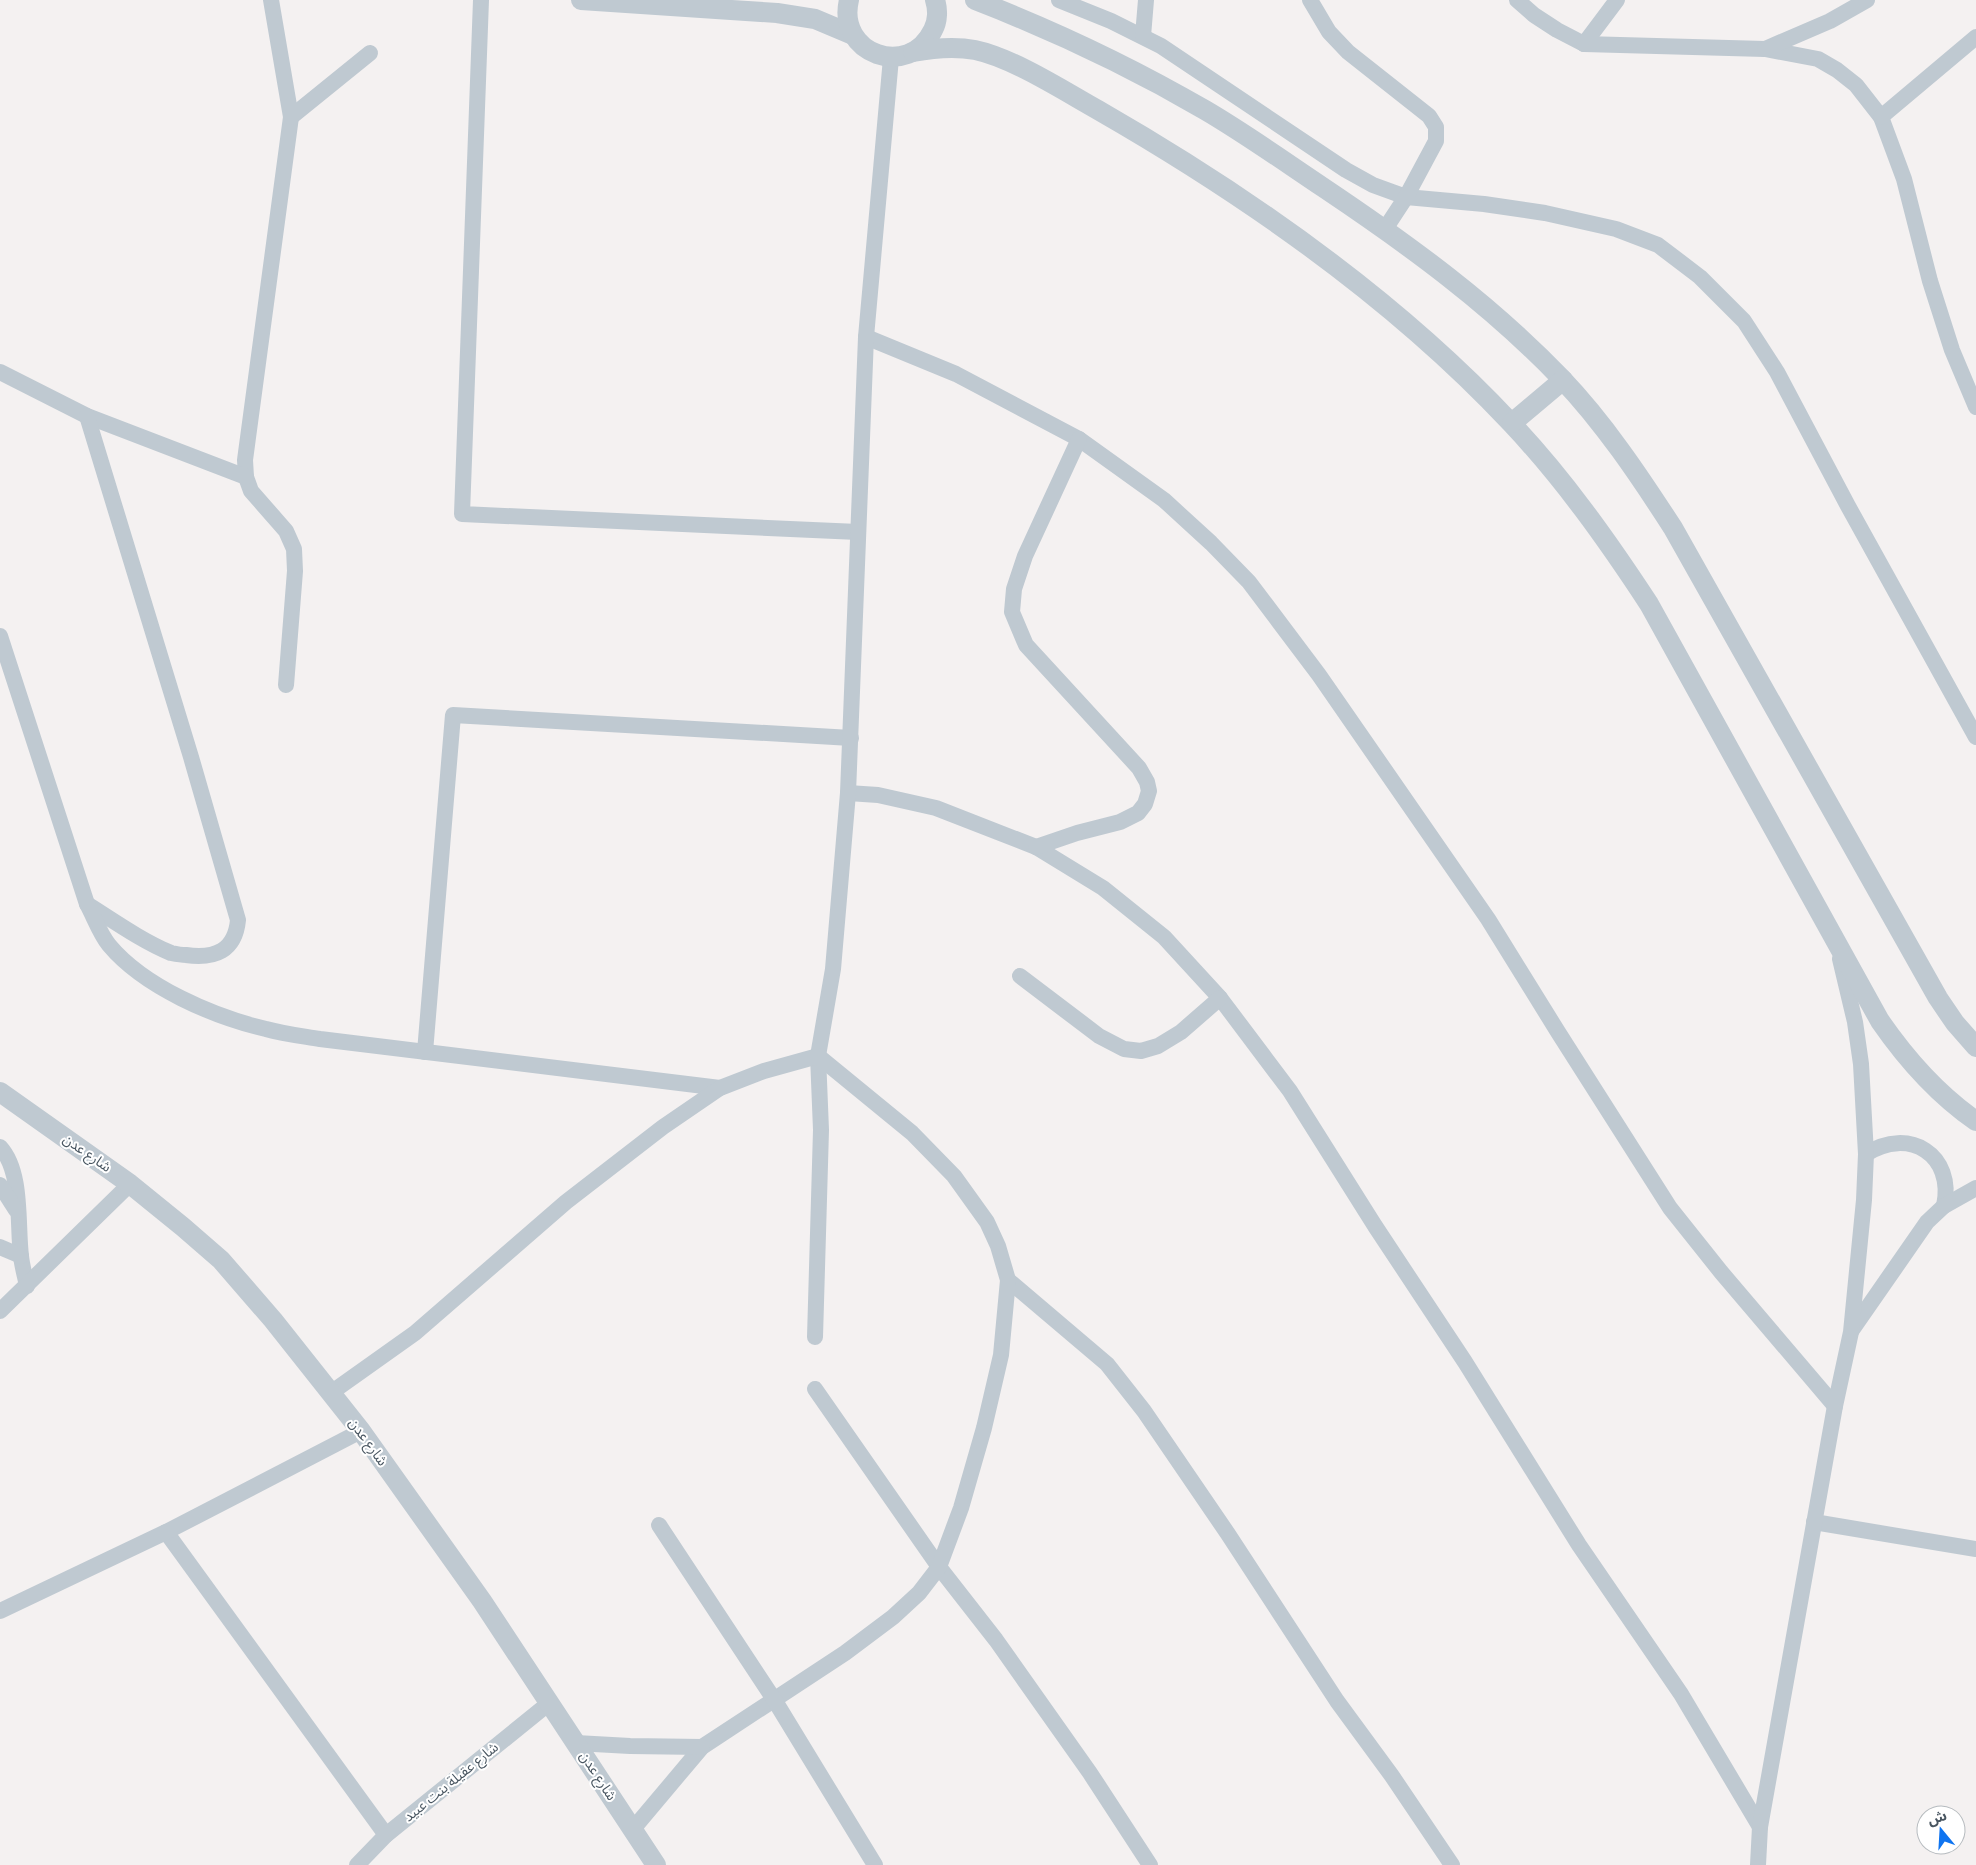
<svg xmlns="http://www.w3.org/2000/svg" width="1976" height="1865" font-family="'Varela Round','Noto Sans Arabic',sans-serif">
  <rect width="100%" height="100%" fill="#f4f1f1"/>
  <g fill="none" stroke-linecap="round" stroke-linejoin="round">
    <g stroke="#bfc9d1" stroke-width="16">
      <polyline points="271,0 291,117 245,460 246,477 251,491 286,531 294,549 295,571 286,685"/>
      <polyline points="481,0 462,514 858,532"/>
      <polyline points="1059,0 1111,21 1161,46 1346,170 1373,185 1406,197 1484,204 1545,213 1616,229 1658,245 1700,277 1744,321 1777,372 1848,506 1976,737"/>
      <polyline points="1310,0 1329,32 1348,52 1429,116 1436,127 1436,141 1406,197 1385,229"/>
      <polyline points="1517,0 1534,15 1557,30 1584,44 1765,49 1818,59 1837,70 1856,85 1881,117 1904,179 1930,281 1952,350 1976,407"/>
      <polyline points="1143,36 1146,0"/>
      <polyline points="1584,44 1617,0"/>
      <polyline points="1765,49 1830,21 1867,0"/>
      <polyline points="291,117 370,53"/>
      <polyline points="1881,117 1976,37"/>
      <polyline points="866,337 956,374 1079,439 1164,500 1211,543 1249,582 1319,675 1488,919 1558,1032 1670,1208 1721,1272 1835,1406"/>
      <polyline points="0,372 87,416 246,477"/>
      <path d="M87,416L191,757L238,920C235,951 215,959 186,955C181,955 176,954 171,953C142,941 114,921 87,904"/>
      <path d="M0,636L87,904C94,917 100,934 109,945C144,987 214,1017 266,1029C284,1034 302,1036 320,1039L720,1088"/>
      <polyline points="848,793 878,795 936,808 1036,847 1103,888 1164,937 1220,998 1290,1091 1375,1226 1465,1362 1579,1545 1681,1694 1760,1827"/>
      <polyline points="1036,847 1077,833 1120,822 1138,813 1145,804 1149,791 1147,782 1139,768 1026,645 1012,612 1014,589 1025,556 1079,439"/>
      <polyline points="1020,976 1099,1036 1124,1049 1141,1051 1158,1046 1181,1032 1220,998"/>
      <polyline points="425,1052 453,715 851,738"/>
      <path d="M0,1147C23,1172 17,1224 21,1256C22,1266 25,1276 27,1286"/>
      <path d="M1866,1154C1909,1126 1955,1155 1944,1206"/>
      <polyline points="0,1185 16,1210"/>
      <polyline points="0,1247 21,1256"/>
      <polyline points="1008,1280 1107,1364 1144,1411 1228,1534 1337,1701 1392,1776 1452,1865"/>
      <polyline points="0,1311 130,1184"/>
      <polyline points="1852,1330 1927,1222 1944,1206 1976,1188"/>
      <polyline points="815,1337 821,1130 818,1056 833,969 848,793 866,337 891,58"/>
      <polyline points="815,1389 939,1567 996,1640 1090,1773 1150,1865"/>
      <polyline points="332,1392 415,1333 566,1202 663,1127 720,1088 764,1071 818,1056 912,1133 954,1176 987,1222 998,1246 1008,1280 1001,1355 984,1428 961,1508 939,1567 919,1593 893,1617 845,1653 702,1747 633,1829"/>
      <polyline points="1814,1522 1976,1549"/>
      <polyline points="659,1525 775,1701 875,1865"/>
      <polyline points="166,1532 386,1835"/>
      <polyline points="0,1611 166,1532 361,1431"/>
      <polyline points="576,1743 630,1746 702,1747"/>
      <polyline points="357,1865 386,1835 548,1704"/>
      <polyline points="1758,1865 1760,1827 1835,1406 1851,1332 1864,1200 1866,1154 1861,1064 1855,1022 1840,959"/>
    </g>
    <g stroke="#bfc9d1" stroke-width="20">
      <polyline points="581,0 777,13 815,19 853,35"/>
      <path d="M849,0C836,54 909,80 933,30C938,21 938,9 935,0"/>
      <path d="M975,0C1055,31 1131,67 1205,110C1246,134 1285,162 1324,188C1409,245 1490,304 1561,378C1604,423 1640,477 1673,528L1938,998L1955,1023L1976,1047"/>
      <path d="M913,52C934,48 954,46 975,50C1013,58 1064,91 1098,110C1246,195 1394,298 1511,423C1563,478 1607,540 1649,604L1880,1021C1907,1060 1937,1094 1976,1121"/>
      <polyline points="1512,423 1563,380"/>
      <polyline points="0,1092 130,1184 183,1227 221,1260 273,1320 361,1431 482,1601 656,1865"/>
    </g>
  </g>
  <g text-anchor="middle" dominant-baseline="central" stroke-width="4" stroke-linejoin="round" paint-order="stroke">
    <g font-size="14" fill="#485560" stroke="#fff">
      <text transform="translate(87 1153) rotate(35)">شارع عدن</text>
      <text transform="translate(368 1442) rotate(54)">شارع عدن</text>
      <text transform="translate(598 1776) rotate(57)">شارع عدن</text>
      <text transform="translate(451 1782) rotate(-39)">شارع عقيلة بنت عبيد</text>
    </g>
  </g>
  <g transform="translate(1941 1830) rotate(342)"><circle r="24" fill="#ffffff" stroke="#b6bbbf"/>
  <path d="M0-4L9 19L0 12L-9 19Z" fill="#0f74f0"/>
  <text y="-8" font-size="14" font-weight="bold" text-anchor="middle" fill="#485560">ش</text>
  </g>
</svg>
